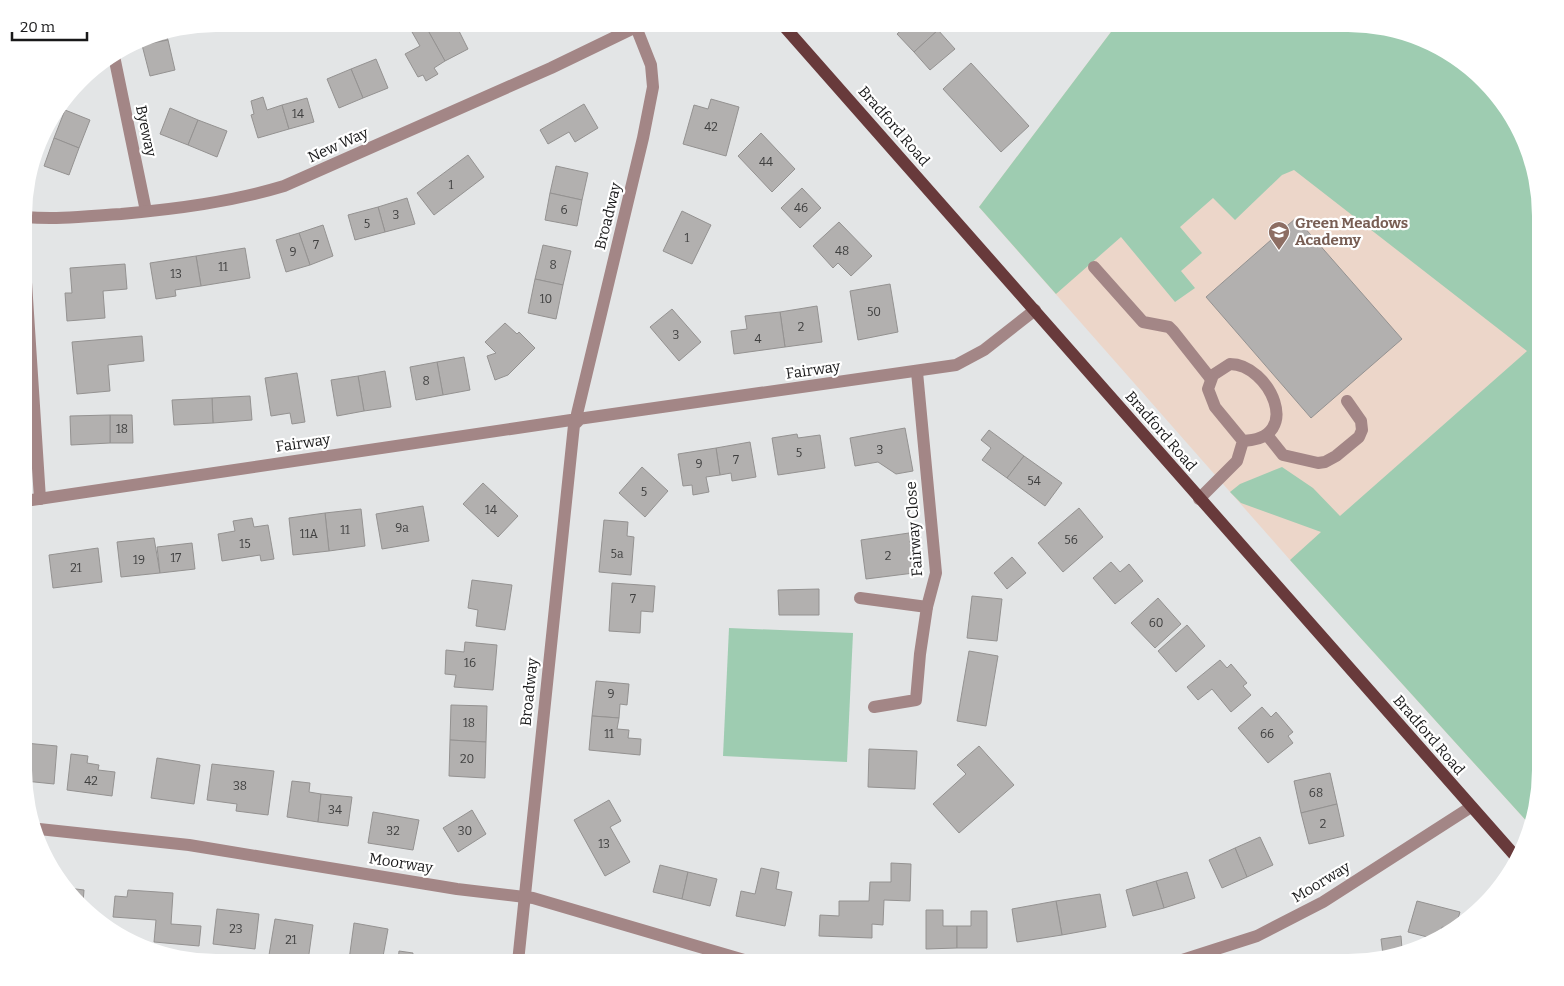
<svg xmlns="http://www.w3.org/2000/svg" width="1564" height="986" font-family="Bitter,serif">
  <rect width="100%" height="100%" fill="#e3e5e6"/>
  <polygon fill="#ecd6c9" points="1117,24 1348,24 1398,30 1454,56 1514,120 1540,204 1540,782 1531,826 1290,560 979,207"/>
  <g fill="#9eccb1">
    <polygon points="1117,24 1348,24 1398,30 1454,56 1514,120 1540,204 1540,782 1531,826 1290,560 1321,532 1241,503 1230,492 1240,484 1282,467 1313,488 1340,516 1527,351 1294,170 1282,175 1235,220 1213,198 1180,227 1202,253 1181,271 1195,288 1175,302 1121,237 1056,294 979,207"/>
    <polygon points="729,628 853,633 847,762 723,756"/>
  </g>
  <g fill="#b2b0af" stroke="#949291">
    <polygon points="436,24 463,24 465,28 459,31 468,49 445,61 427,29"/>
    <polygon points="908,24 933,24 938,30 914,52 897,34"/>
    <polygon points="425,25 445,61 434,68 438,74 426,81 423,75 418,77 405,54 420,46 412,32"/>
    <polygon points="938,30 955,49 930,70 914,52"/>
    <polygon points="166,34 168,40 142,45 141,40 143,38"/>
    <polygon points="168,40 175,70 150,76 142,45"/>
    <polygon points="376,59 388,88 363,98 351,69"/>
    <polygon points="971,63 1029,126 1001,152 943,89"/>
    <polygon points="351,69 363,98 339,108 327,79"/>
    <polygon points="263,97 267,110 282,105 289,129 258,138 251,115 254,114 251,101"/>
    <polygon points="307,98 314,122 289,129 282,105"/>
    <polygon points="711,99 739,107 726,156 683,144 694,105 708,109"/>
    <polygon points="584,104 598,128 575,142 569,132 548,144 540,130"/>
    <polygon points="170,108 198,120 188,145 160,134"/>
    <polygon points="65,110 90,120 79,148 54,138"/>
    <polygon points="198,120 227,131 217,157 188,145"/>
    <polygon points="761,133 795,169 772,192 738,156"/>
    <polygon points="54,138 79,148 69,175 44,166"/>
    <polygon points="468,155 484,177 434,215 417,193"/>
    <polygon points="556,166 588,173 582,200 550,193"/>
    <polygon points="802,188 821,208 800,228 781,208"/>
    <polygon points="550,193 582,200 577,226 545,220"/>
    <polygon points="407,198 415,224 385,232 378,207"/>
    <polygon points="378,207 385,232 355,240 348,215"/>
    <polygon points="682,211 711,225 692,264 663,251"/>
    <polygon points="1296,218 1402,339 1311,418 1206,297"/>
    <polygon points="839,222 872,256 851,276 838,263 833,268 813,246"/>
    <polygon points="323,225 333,256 310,265 299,233"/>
    <polygon points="299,233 310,265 286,272 276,240"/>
    <polygon points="543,245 571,251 563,285 535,279"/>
    <polygon points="245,248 250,278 201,286 196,256"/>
    <polygon points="196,256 201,286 175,290 176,296 156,299 150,263"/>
    <polygon points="125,264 127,289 103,291 105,318 67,321 65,293 72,293 70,268"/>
    <polygon points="535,279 563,285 556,319 528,313"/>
    <polygon points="890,284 898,332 858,340 850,291"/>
    <polygon points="817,306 822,342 785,347 780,312"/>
    <polygon points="672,309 701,342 679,361 650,327"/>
    <polygon points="780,312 785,347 734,354 731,331 747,329 745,316"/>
    <polygon points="505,323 517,334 519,332 535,348 508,375 495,380 487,356 496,353 485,342"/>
    <polygon points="142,336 144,361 108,365 110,391 77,394 72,342"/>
    <polygon points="464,357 470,390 443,395 437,362"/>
    <polygon points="437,362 443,395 416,400 410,367"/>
    <polygon points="385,371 391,407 364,411 358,376"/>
    <polygon points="297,373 305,422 292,424 290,413 271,416 265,378"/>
    <polygon points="358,376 364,411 337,416 331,380"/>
    <polygon points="250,396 252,420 213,423 212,398"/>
    <polygon points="212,398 213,423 174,425 172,400"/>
    <polygon points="110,415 132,415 133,443 110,443"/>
    <polygon points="110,415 110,443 71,445 70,416"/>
    <polygon points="905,428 913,471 896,474 878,462 855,466 850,438"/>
    <polygon points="989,430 1024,456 1007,478 982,460 991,448 981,440"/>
    <polygon points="797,434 798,438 820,435 825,468 778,475 772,438"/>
    <polygon points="750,442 756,477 732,481 731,473 720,475 716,448"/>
    <polygon points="716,448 720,475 706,477 709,492 693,495 692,485 683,486 678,454"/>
    <polygon points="1024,456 1062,483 1045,506 1007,478"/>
    <polygon points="642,467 668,491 645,517 619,493"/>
    <polygon points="483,483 518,516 498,537 463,504"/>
    <polygon points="423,506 429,541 382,549 376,514"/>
    <polygon points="1079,508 1103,537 1063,572 1038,543"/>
    <polygon points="361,509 365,546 329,551 325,513"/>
    <polygon points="325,513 329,551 293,555 289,518"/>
    <polygon points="252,518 254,527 268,525 274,559 261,561 260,555 222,561 218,534 235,531 233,521"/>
    <polygon points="604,520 628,522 627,536 634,537 631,575 599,572"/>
    <polygon points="909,533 914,573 866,579 861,540"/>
    <polygon points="154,538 160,573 121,577 117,542"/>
    <polygon points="192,543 195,569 160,573 157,547"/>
    <polygon points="98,548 102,582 53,588 49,555"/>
    <polygon points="1012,557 1026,573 1007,589 994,573"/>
    <polygon points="1111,562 1120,572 1129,564 1143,581 1115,604 1093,578"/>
    <polygon points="472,580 512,585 505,630 476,626 478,610 468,608"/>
    <polygon points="612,583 655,586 653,612 641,611 640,633 609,631"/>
    <polygon points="819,589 819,615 779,615 778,590"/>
    <polygon points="972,596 1002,599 997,641 967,638"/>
    <polygon points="1158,598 1181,624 1155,648 1131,623"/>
    <polygon points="1187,625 1205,646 1176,672 1158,651"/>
    <polygon points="465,642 497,645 493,690 454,687 456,675 445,674 446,650 464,652"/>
    <polygon points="969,651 998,656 986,726 957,721"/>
    <polygon points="1220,660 1227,668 1231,664 1247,683 1243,686 1251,695 1231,712 1212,689 1198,700 1187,687"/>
    <polygon points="596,681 629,684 627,705 620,704 619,718 592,716"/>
    <polygon points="451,705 487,706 486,742 450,740"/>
    <polygon points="1262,707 1271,717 1276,712 1293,732 1288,736 1293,743 1268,763 1238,728"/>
    <polygon points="592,716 619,718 617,729 629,730 628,738 641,739 640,755 589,750"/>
    <polygon points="450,740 486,742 485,778 449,776"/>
    <polygon points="25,743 57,746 54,784 25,781"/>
    <polygon points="979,746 1014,785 959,833 933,804 966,774 957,765"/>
    <polygon points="869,749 917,751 915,789 868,787"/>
    <polygon points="71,754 88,756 87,763 99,765 98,770 115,772 112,796 67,790"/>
    <polygon points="157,758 200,765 194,804 151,798"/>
    <polygon points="212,764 274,771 268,815 236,811 237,804 207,800"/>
    <polygon points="1330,773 1337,804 1301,813 1294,781"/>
    <polygon points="292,781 310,783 309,792 321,794 318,822 287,817"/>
    <polygon points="321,794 352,797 348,826 318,822"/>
    <polygon points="609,800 621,821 610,827 630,862 605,876 574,820"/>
    <polygon points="1337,804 1344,836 1309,844 1301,813"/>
    <polygon points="472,810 486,834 458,852 443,828"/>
    <polygon points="373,812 419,820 413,850 368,843"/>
    <polygon points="1260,837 1273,865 1247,877 1235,848"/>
    <polygon points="1235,848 1247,877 1222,888 1209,860"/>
    <polygon points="891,863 911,864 910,901 884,900 883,925 872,924 872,938 819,936 820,915 839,916 839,901 869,901 870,882 891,882"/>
    <polygon points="660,865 688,872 682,899 653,892"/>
    <polygon points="761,868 779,872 776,889 792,892 785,926 736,916 741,891 755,894"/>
    <polygon points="688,872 717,879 710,906 682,899"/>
    <polygon points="1187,872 1195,898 1164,908 1156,881"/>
    <polygon points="1156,881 1164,908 1133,916 1126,890"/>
    <polygon points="68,888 84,890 83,903"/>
    <polygon points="128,890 173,893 171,924 201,926 199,946 154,942 156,920 113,917 115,896 127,897"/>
    <polygon points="1100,894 1106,927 1062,935 1056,901"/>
    <polygon points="1056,901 1062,935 1017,942 1012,909"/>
    <polygon points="1417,901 1460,912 1456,925 1451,929 1442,927 1439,938 1435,939 1408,932"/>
    <polygon points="217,909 259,914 255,949 213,944"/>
    <polygon points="926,910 943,910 943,926 957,926 957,948 926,949"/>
    <polygon points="971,911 987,911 987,948 957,948 957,926 971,926"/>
    <polygon points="275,919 313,925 308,961 269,955"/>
    <polygon points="354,923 388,929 382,962 349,960"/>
    <polygon points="1401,936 1402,949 1383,955 1381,939"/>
    <polygon points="399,951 413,953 412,962 398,962"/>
    <polygon points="421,955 437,962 417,962"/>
  </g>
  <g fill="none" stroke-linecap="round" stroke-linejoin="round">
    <g stroke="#a38686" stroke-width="12">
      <polyline points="114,56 146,211"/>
      <path d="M25,217C58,220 89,216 121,214C176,209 231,202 284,186L551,68L642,24"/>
      <polyline points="25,267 40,499"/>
      <polyline points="1094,267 1143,322 1169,327 1173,331 1211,379"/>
      <polyline points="578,419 956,365 984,350 1035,310"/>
      <polyline points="1267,435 1283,455 1318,463 1325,462 1336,456 1359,437 1362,430 1361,421 1347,401"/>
      <path d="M1199,499L1237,461L1243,441L1215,407L1208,389L1213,375L1230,364C1269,364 1305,439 1243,441"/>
      <polyline points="25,501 571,420"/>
      <polyline points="860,598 927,607"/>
      <polyline points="874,707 916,700 920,654 927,607 936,573 917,372"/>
      <polyline points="39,829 189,845 457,889 533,898 751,962"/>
      <polyline points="518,962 574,425 578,421 577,414 643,138 653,87 651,65 636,27"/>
      <polyline points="1176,962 1257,936 1323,902 1471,807"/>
    </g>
    <polyline stroke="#683a3b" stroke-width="12" points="782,24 1517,858"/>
  </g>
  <defs>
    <g id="school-pin" transform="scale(1.125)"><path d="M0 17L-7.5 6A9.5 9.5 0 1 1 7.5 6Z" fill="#8d6e63" stroke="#fff"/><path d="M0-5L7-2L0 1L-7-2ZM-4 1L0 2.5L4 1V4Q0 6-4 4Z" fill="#fff"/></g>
  </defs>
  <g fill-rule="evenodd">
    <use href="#school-pin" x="1279" y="232"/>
  </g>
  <g text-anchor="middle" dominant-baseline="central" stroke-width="4.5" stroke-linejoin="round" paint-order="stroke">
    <g font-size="12" fill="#3f3f3f">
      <text x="298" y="114">14</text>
      <text x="711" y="127">42</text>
      <text x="766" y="162">44</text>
      <text x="451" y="185">1</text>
      <text x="801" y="208">46</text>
      <text x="564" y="210">6</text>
      <text x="396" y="215">3</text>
      <text x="367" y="224">5</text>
      <text x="687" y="238">1</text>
      <text x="316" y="245">7</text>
      <text x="842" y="251">48</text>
      <text x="293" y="252">9</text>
      <text x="553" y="265">8</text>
      <text x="223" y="267">11</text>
      <text x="176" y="274">13</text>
      <text x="546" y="299">10</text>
      <text x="874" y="312">50</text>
      <text x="801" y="327">2</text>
      <text x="676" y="335">3</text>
      <text x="758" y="339">4</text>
      <text x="426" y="381">8</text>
      <text x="122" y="429">18</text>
      <text x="880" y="450">3</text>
      <text x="799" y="453">5</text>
      <text x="736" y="460">7</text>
      <text x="699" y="464">9</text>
      <text x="1034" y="481">54</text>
      <text x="644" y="492">5</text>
      <text x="491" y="510">14</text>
      <text x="402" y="528">9a</text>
      <text x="345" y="530">11</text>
      <text x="309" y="534">11A</text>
      <text x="1071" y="540">56</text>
      <text x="245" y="544">15</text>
      <text x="617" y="554">5a</text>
      <text x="888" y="556">2</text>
      <text x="176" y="558">17</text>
      <text x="139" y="560">19</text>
      <text x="76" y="568">21</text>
      <text x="633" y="599">7</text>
      <text x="1156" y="623">60</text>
      <text x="470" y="663">16</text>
      <text x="611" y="694">9</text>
      <text x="469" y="723">18</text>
      <text x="609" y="734">11</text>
      <text x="1267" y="734">66</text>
      <text x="467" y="759">20</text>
      <text x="91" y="781">42</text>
      <text x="240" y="786">38</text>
      <text x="1316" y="793">68</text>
      <text x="335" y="810">34</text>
      <text x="1323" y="824">2</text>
      <text x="393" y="831">32</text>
      <text x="465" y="831">30</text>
      <text x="604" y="844">13</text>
      <text x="236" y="929">23</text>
      <text x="291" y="940">21</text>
    </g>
    <g font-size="15" fill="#19191a" stroke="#fff">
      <text transform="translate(894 126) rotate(49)">Bradford Road</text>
      <text transform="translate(146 131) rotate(78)">Byeway</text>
      <text transform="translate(338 145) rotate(-24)">New Way</text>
      <text transform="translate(608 216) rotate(-76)">Broadway</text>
      <text transform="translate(813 370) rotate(-8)">Fairway</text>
      <text transform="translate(1161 431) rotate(49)">Bradford Road</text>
      <text transform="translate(303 443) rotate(-8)">Fairway</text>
      <text transform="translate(914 529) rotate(-94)">Fairway Close</text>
      <text transform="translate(529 692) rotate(-84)">Broadway</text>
      <text transform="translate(1429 735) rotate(49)">Bradford Road</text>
      <text transform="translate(401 863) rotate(9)">Moorway</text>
      <text transform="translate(1321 882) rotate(-31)">Moorway</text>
    </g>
    <g font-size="15" font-weight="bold" fill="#785e54" stroke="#fff" text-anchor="start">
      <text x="1295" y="223">Green Meadows<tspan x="1295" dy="17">Academy</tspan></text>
    </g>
  </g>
  <path d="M0 0H1564V986H0ZM216 32H1348A184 184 0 0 1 1532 216V770A184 184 0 0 1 1348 954H216A184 184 0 0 1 32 770V216A184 184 0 0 1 216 32Z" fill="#fff" fill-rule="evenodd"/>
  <path d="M12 32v8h75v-8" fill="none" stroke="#19191a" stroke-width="2.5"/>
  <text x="20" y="32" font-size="15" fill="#19191a" stroke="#ffffff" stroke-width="4" paint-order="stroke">20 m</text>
</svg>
